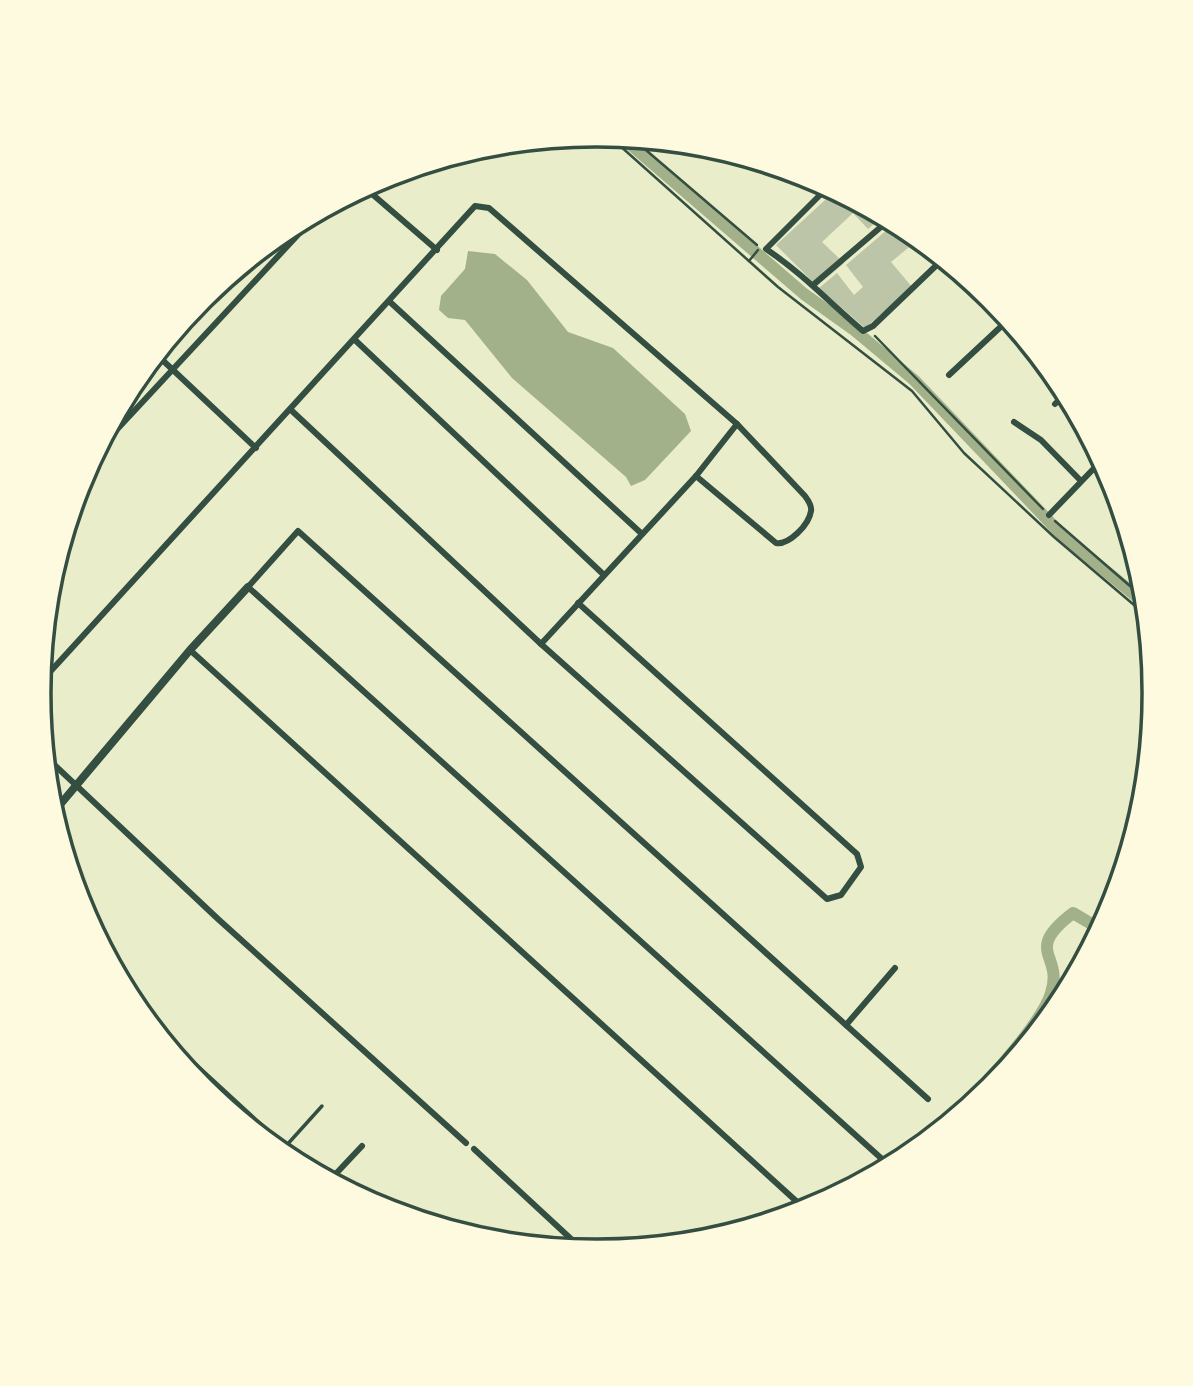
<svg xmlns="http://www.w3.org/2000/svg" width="1193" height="1386" font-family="'Golos Text',sans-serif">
  <rect width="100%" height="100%" fill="#e9edc9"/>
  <polygon fill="#a3b18a" points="468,251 495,254 527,280 568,332 613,348 685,414 691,431 645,480 631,486 626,477 512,378 465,320 448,318 439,310 441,296 465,269"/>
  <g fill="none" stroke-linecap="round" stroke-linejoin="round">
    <g stroke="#a3b18a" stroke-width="12">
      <polyline points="623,138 804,294 853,329 914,380 1063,536 1146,604"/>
      <path d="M962,1111C984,1084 1042,1024 1051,993C1064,954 1022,952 1073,913L1100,929"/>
    </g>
  </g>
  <g fill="#bcc5a7">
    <polygon points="835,191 883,216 868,229 853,213 822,242 844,263 817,286 776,245"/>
    <polygon points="895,223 919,239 891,262 912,287 865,328 819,288 837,273 854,295 863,287 846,265"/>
  </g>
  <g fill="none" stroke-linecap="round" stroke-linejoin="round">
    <g stroke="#344e41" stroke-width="2.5">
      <polyline points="609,136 778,287 912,391 964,453 1054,537 1147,616"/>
      <polyline points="633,139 757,245"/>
      <polyline points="749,261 758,250"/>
      <polyline points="875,336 1043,509"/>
      <polyline points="1055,521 1145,599"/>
    </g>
    <polyline stroke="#344e41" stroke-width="3.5" points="285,1147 322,1106"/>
    <g stroke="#344e41" stroke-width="6">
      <polyline points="364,187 437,250"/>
      <path d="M828,187L766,249C802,273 830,303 863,331L873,326L943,259"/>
      <polyline points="813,285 889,220"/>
      <polyline points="390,302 642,534"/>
      <polyline points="355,340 604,575"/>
      <polyline points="156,354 256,448"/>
      <polyline points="949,375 1008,320"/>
      <polyline points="1055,404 1066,393"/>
      <polyline points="291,410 541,644 827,899 841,895 861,867 857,854 578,603"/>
      <polyline points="1014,422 1041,440 1081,481"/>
      <polyline points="96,452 321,210"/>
      <polyline points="1049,515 1102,460"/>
      <polyline points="541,644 696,476 737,424"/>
      <polyline points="190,650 806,1210"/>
      <path d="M39,684L475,206L489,208L737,424L805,496C808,500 812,506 811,511C809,525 789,545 776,543L696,476"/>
      <polyline points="45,756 218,919 466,1143"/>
      <polyline points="846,1025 895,968"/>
      <polyline points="474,1149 583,1250"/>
      <polyline points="882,1159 248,587 298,531 928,1099"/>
      <polyline points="330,1180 362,1146"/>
    </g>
    <g stroke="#344e41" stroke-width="8">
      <polyline points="53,813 190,650 248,587"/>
      <polyline points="153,1028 302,1165"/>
    </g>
  </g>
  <path d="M0 0H1193V1386H0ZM596 147H597A545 545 0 0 1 1142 692V694A545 545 0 0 1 597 1239H596A545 545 0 0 1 51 694V692A545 545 0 0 1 596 147Z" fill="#fefae0" fill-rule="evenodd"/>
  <path fill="none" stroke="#344e41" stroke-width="3.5" d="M596 147H597A545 545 0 0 1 1142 692V694A545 545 0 0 1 597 1239H596A545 545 0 0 1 51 694V692A545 545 0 0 1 596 147Z"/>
</svg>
